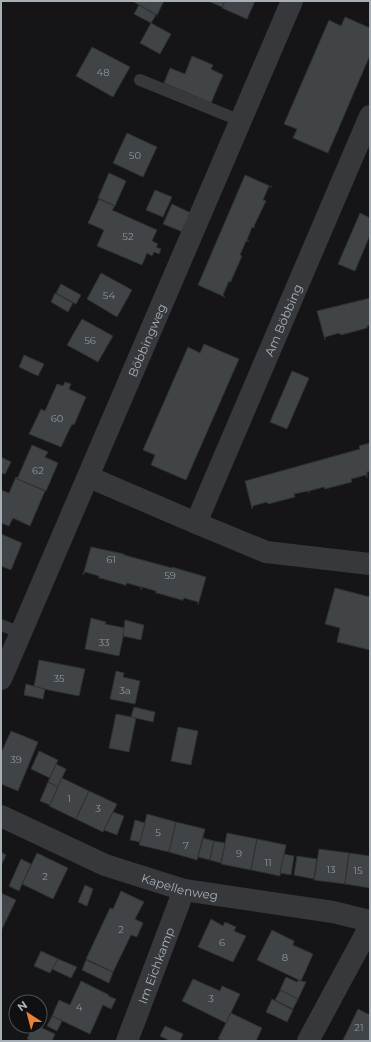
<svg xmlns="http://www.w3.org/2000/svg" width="371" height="1042" font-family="Montserrat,sans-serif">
  <rect width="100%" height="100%" fill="#151517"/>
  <g fill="#414447" stroke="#2f3033">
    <polygon points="132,1 164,1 157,15"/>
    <polygon points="208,1 225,1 222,7"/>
    <polygon points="225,1 255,1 247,19 222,8"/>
    <polygon points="139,5 156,15 151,23 134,14"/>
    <polygon points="345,17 370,28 370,55 328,153 293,138 297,129 284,124 329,20 341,26"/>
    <polygon points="151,23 171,34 160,54 140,43"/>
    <polygon points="92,47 130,67 113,97 76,76"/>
    <polygon points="192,56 213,65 211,69 223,75 211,103 164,83 170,68 185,74"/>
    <polygon points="127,133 157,147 143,177 113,163"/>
    <polygon points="109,173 126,181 115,206 98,198"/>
    <polygon points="245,175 272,187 269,186 263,200 266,201 254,226 255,228 252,227 247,240 249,241 246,241 240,255 242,256 231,281 231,282 229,281 223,295 225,297 198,285"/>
    <polygon points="155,190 172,197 163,217 146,210"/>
    <polygon points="99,199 115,206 112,210 157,230 152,241 158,244 156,247 161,249 159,254 154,252 152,256 147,253 142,265 97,246 104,230 88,223"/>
    <polygon points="172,204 191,213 183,232 163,224"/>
    <polygon points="360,213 370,218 370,235 355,271 338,264"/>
    <polygon points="101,273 132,290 117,317 87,299"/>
    <polygon points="61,284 81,295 76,304 56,293"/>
    <polygon points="55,293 73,303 68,312 51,302"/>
    <polygon points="370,298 370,325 367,326 367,328 341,335 339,333 325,337 325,340 317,311"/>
    <polygon points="82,319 113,336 98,362 67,345"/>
    <polygon points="204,344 239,359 186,480 151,465 155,455 143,450 188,347 200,353"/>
    <polygon points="24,355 44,364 38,376 19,367"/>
    <polygon points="292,371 309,378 287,429 270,422"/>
    <polygon points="65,382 71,384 69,389 86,397 74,425 72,424 61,447 29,434 41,409 45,411 57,384 63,386"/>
    <polygon points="370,443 370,471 367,472 367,478 366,475 351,479 352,482 325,489 324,487 309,491 309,493 308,491 294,494 295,497 268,504 267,502 253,506 252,509 245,481 360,449 359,446"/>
    <polygon points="32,445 48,452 45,457 58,463 46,491 17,479"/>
    <polygon points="1,457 11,462 5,474 1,473"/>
    <polygon points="16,477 18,478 17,479 45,491 30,526 13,518 9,526 1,523 1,490 9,493"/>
    <polygon points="1,534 22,543 11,570 1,566"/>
    <polygon points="91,547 124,554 124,555 172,568 172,567 206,577 198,605 198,602 184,598 182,601 182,600 157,593 156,594 156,591 142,587 141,590 141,587 127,583 125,586 125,585 100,578 99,579 99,576 85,572 83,575"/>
    <polygon points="335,588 370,597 370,650 337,642 340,628 325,624"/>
    <polygon points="91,618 106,622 105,624 125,628 119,656 85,649"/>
    <polygon points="125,620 144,625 141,640 123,636"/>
    <polygon points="39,660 85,669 79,696 34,687"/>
    <polygon points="116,671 124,673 123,677 140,681 135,704 110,699"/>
    <polygon points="26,684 45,689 43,699 24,695"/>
    <polygon points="134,707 155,712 153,722 131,717"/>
    <polygon points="116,714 136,718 129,752 109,748"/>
    <polygon points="178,727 198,731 191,765 171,761"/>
    <polygon points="11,731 38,742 18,791 1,784 1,753"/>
    <polygon points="39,751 58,760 50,778 31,769"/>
    <polygon points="56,764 66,769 58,787 48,782"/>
    <polygon points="62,778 89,791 76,819 49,806"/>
    <polygon points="48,782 58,787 50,805 40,801"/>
    <polygon points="89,791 117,804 103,832 76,819"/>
    <polygon points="113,812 124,816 117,835 104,830"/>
    <polygon points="147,814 176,822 169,852 139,845"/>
    <polygon points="135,820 145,823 140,842 130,840"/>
    <polygon points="176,822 205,829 197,860 169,852"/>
    <polygon points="227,833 257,839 251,870 221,864"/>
    <polygon points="203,838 214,841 210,860 198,857"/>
    <polygon points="257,839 286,845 280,876 251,870"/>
    <polygon points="214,841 225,843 221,863 210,860"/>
    <polygon points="319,849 349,853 345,884 314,880"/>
    <polygon points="1,852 6,855 1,866"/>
    <polygon points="37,853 68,868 53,899 22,884"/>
    <polygon points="349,853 370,856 370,888 345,884"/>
    <polygon points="284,854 294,856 291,875 280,873"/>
    <polygon points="297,856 317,859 314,879 294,875"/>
    <polygon points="21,859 31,864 19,891 9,886"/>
    <polygon points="85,885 93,889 87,906 78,902"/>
    <polygon points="121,891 144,902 135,919 143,923 137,937 131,935 113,972 86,959 110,908 113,909"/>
    <polygon points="1,893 16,900 1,931"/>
    <polygon points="211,919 223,926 225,922 236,927 234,931 246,936 233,962 198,947"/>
    <polygon points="272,930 294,941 293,945 313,954 301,981 257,960"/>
    <polygon points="41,951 58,959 50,973 34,966"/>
    <polygon points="58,959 77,967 71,978 52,969"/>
    <polygon points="86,960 113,972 109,983 82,970"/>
    <polygon points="286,977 297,982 298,980 306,982 298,999 280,990"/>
    <polygon points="193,979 220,991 222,986 240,994 226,1023 182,1001"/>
    <polygon points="81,981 109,995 108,996 116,999 111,1009 103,1005 90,1034 52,1016 59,1000 70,1005"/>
    <polygon points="280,990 298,999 293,1009 275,1000 280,991"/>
    <polygon points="272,999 293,1010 287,1022 266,1012"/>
    <polygon points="358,1009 370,1015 370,1041 346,1041 343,1040"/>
    <polygon points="231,1013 262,1028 256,1041 223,1041 218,1039"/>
    <polygon points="52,1016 62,1021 57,1031 47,1026"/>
    <polygon points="33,1026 38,1026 55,1034 52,1041 32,1041 27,1039"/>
    <polygon points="165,1026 183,1034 180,1041 170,1041 160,1036"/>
  </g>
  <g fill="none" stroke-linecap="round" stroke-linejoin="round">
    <g stroke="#36383c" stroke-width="12">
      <polyline points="140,80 241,121"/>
      <polyline points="1,625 21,633"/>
    </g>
    <g stroke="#36383c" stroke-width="22">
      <polyline points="89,477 196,523 266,552 370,564"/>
      <path id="s1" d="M196,523L370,116"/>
      <path id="s2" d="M1,679L292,1"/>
      <path id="s3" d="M1,816L105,865L184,890L333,912L370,921"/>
      <path id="s4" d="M127,1041L184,890"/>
      <polyline points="308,1041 370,926"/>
    </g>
  </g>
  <g text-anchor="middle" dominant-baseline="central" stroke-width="3.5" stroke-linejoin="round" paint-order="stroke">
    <g font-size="10" fill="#8e959b">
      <text x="103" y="72">48</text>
      <text x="135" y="155">50</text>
      <text x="128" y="236">52</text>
      <text x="109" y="295">54</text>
      <text x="90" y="340">56</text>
      <text x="57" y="418">60</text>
      <text x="38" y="470">62</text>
      <text x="111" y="559">61</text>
      <text x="170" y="575">59</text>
      <text x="104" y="642">33</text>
      <text x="59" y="678">35</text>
      <text x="125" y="690">3a</text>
      <text x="16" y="759">39</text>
      <text x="69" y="798">1</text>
      <text x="98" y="808">3</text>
      <text x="158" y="832">5</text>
      <text x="186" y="845">7</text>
      <text x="239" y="853">9</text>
      <text x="268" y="862">11</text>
      <text x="331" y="869">13</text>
      <text x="358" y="870">15</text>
      <text x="45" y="876">2</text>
      <text x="121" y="929">2</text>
      <text x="222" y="942">6</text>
      <text x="285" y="957">8</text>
      <text x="211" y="998">3</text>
      <text x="79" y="1007">4</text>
      <text x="359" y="1027">21</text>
    </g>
    <g font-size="12" fill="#a7b0b7" stroke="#101012">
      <text stroke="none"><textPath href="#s1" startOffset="221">Am Böbbing</textPath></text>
      <text stroke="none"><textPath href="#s2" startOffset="369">Böbbingweg</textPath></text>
      <text stroke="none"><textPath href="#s3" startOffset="193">Kapellenweg</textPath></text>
      <text stroke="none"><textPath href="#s4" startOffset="81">Im Eichkamp</textPath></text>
    </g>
  </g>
  <rect width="371" height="1042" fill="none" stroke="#a7b0b7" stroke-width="4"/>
  <g transform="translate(28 1014) rotate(324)"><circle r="19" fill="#101012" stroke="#4c5054"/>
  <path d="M0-3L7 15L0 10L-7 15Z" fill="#ef7f34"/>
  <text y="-6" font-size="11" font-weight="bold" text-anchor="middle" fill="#a7b0b7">N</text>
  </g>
</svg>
